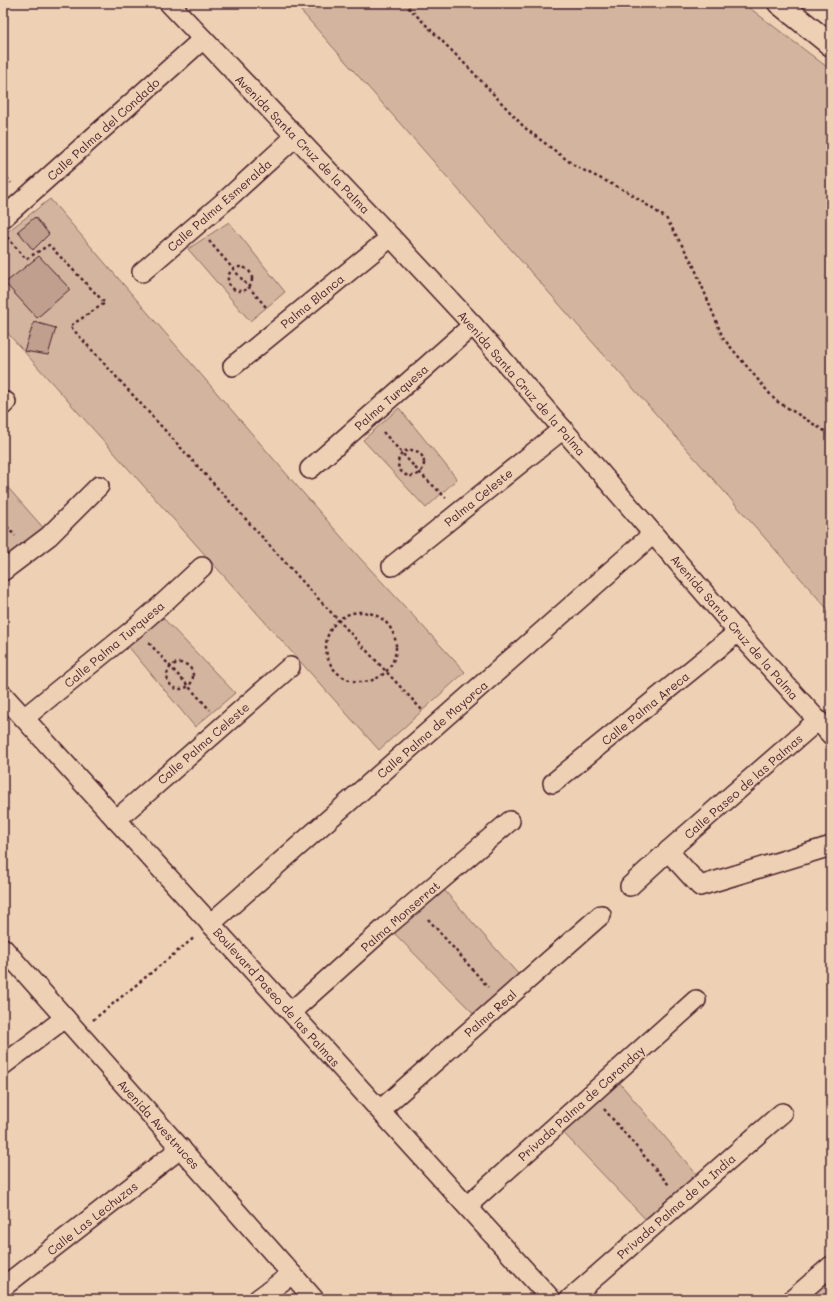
<svg xmlns="http://www.w3.org/2000/svg" width="834" height="1302" font-family="Mali,sans-serif">
  <rect width="100%" height="100%" fill="#eed1b4"/>
  <filter id="ink" filterUnits="userSpaceOnUse"><feTurbulence type="fractalNoise" baseFrequency=".025" numOctaves="2"/><feDisplacementMap in="SourceGraphic" scale="8" xChannelSelector="R" yChannelSelector="G"/><feConvolveMatrix kernelMatrix="1 2 1 2 8 2 1 2 1" color-interpolation-filters="sRGB"/></filter>
  <g filter="url(#ink)">
    <g fill="#d3b49e" stroke="#8e6a64">
      <polygon points="294,3 743,3 831,70 831,613"/>
      <polygon points="50,199 290,478 359,557 465,672 379,750 3,328 3,235"/>
      <polygon points="229,222 285,292 250,321 188,249"/>
      <polygon points="399,408 457,479 426,508 363,440"/>
      <polygon points="3,482 47,532 10,560 3,551"/>
      <polygon points="163,618 235,693 195,727 128,646"/>
      <polygon points="438,883 525,982 481,1021 387,926"/>
      <polygon points="612,1074 703,1182 652,1226 556,1125"/>
      <polygon points="827,1283 831,1288 831,1299 809,1299"/>
    </g>
    <g fill="#c09f8e" stroke="#4a1f2b">
      <polygon points="35,217 49,234 33,250 18,231"/>
      <polygon points="39,256 70,289 37,318 5,283"/>
      <polygon points="34,322 56,328 48,355 24,351"/>
    </g>
    <g fill="none" stroke-linecap="round" stroke-linejoin="round">
      <g stroke="#4a1f2b" stroke-width="22">
        <g id="street">
          <polyline points="169,3 391,237 473,325 738,632 831,735"/>
          <polyline points="3,218 203,39"/>
          <polyline points="142,272 226,200 296,136"/>
          <polyline points="233,366 391,237"/>
          <polyline points="3,405 6,402"/>
          <polyline points="310,469 473,325"/>
          <polyline points="392,566 563,429"/>
          <polyline points="3,571 49,536 99,486"/>
          <polyline points="3,695 551,1299"/>
          <polyline points="24,718 135,628 159,607 202,567"/>
          <polyline points="553,783 738,632"/>
          <polyline points="116,820 290,667"/>
          <polyline points="668,851 700,886 831,846"/>
          <polyline points="630,886 668,851 818,720"/>
          <polyline points="210,924 653,534"/>
          <polyline points="3,948 314,1299"/>
          <polyline points="291,1012 387,926 510,821"/>
          <polyline points="3,1065 65,1018"/>
          <polyline points="380,1110 601,915"/>
          <polyline points="467,1206 696,1000"/>
          <polyline points="3,1287 181,1148"/>
          <polyline points="258,1299 292,1274"/>
          <polyline points="570,1299 782,1113"/>
          <polyline points="793,1299 831,1266"/>
        </g>
      </g>
      <g stroke="#4a1f2b" stroke-width="25">
        <polyline id="secondary" points="779,3 831,45"/>
      </g>
      <g stroke="#4a1f2b" stroke-width="2.5" stroke-dasharray="3 3" stroke-linecap="butt">
        <polyline points="404,3 470,69 525,128 575,166 628,192 666,218 693,264 723,338 775,400 831,435"/>
        <polyline points="3,173 11,183"/>
        <polyline points="7,237 26,259 49,245 105,303 70,326 313,593 422,710"/>
        <polyline points="209,241 266,307"/>
        <circle cx="240" cy="279" r="12"/>
        <polyline points="383,432 420,473 446,498"/>
        <circle cx="411" cy="463" r="13"/>
        <polyline points="3,522 15,536"/>
        <circle cx="361" cy="647" r="35"/>
        <polyline points="149,643 210,710"/>
        <circle cx="180" cy="676" r="13"/>
        <polyline points="428,919 488,987"/>
        <polyline points="93,1020 195,937"/>
        <polyline points="604,1109 669,1185"/>
      </g>
      <use href="#street" stroke="#eed1b4" stroke-width="19"/>
      <use href="#secondary" stroke="#eed1b4" stroke-width="22"/>
    </g>
  </g>
  <g text-anchor="middle" dominant-baseline="central" stroke-width="3" stroke-linejoin="round" paint-order="stroke">
    <g font-size="12" fill="#4a1f2b" stroke="#eed1b4">
      <text transform="translate(103 129) rotate(-42)">Calle Palma del Condado</text>
      <text transform="translate(303 144) rotate(46)">Avenida Santa Cruz de la Palma</text>
      <text transform="translate(219 205) rotate(-41)">Calle Palma Esmeralda</text>
      <text transform="translate(312 301) rotate(-39)">Palma Blanca</text>
      <text transform="translate(522 383) rotate(49)">Avenida Santa Cruz de la Palma</text>
      <text transform="translate(391 397) rotate(-41)">Palma Turquesa</text>
      <text transform="translate(478 497) rotate(-39)">Palma Celeste</text>
      <text transform="translate(735 627) rotate(49)">Avenida Santa Cruz de la Palma</text>
      <text transform="translate(114 644) rotate(-40)">Calle Palma Turquesa</text>
      <text transform="translate(645 708) rotate(-39)">Calle Palma Areca</text>
      <text transform="translate(432 729) rotate(-41)">Calle Palma de Mayorca</text>
      <text transform="translate(203 743) rotate(-41)">Calle Palma Celeste</text>
      <text transform="translate(743 786) rotate(-41)">Calle Paseo de las Palmas</text>
      <text transform="translate(400 916) rotate(-41)">Palma Monserrat</text>
      <text transform="translate(277 997) rotate(48)">Boulevard Paseo de las Palmas</text>
      <text transform="translate(490 1013) rotate(-41)">Palma Real</text>
      <text transform="translate(581 1103) rotate(-42)">Privada Palma de Caranday</text>
      <text transform="translate(159 1124) rotate(48)">Avenida Avestruces</text>
      <text transform="translate(676 1206) rotate(-41)">Privada Palma de la India</text>
      <text transform="translate(92 1218) rotate(-38)">Calle Las Lechuzas</text>
    </g>
  </g>
  <rect width="834" height="1302" fill="none" stroke="#eed1b4" stroke-width="16"/>
  <rect x="8" y="8" width="818" height="1286" fill="none" stroke="#4a1f2b" stroke-width="1.5" filter="url(#ink)"/>
</svg>
